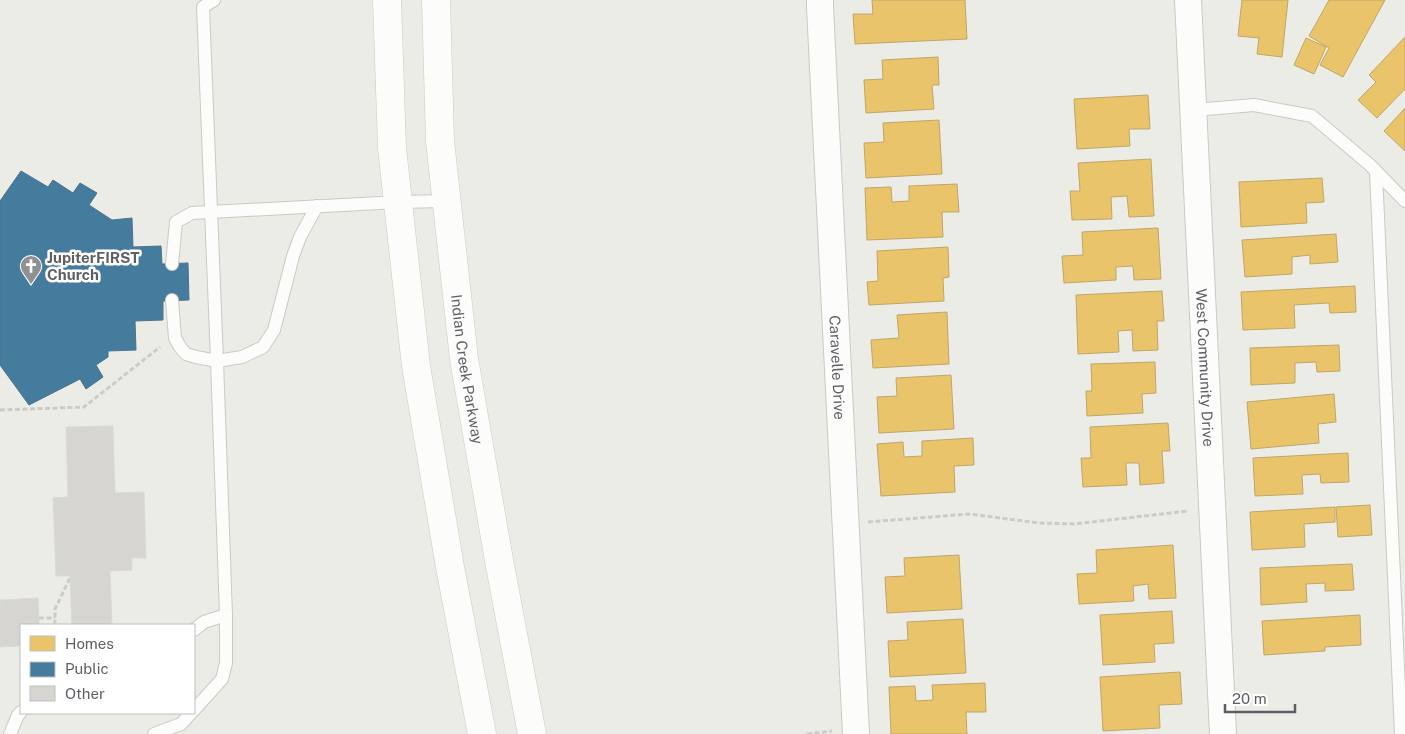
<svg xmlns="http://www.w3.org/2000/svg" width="1405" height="734" font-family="'Public Sans',sans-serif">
  <rect width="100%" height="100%" fill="#ecece7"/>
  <g fill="#e9c46a" stroke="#bfa668">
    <polygon points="872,0 965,0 967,39 855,44 853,14 873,14"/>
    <polygon points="1242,0 1288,0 1282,57 1257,54 1259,38 1238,36"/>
    <polygon points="1329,0 1385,0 1343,77 1320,65 1329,48 1309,36"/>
    <polygon points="1405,37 1405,89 1377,118 1358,100 1376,82 1369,75"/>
    <polygon points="1306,38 1326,47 1314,74 1294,65"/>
    <polygon points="938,57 939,85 932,85 934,109 866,113 864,80 883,79 882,60"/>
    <polygon points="1148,95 1150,129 1129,129 1130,146 1077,149 1074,99"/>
    <polygon points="1405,108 1405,151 1384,131"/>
    <polygon points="939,120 942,174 866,178 864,143 884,142 883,123"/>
    <polygon points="1151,159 1154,216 1129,217 1127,196 1111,197 1112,219 1072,220 1070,191 1080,191 1078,163"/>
    <polygon points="1322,178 1324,202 1306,203 1307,223 1241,227 1239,182"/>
    <polygon points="957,184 959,212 942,212 943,237 867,240 865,188 891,187 892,202 909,201 909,186"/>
    <polygon points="1158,228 1161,279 1134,280 1133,266 1116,267 1116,280 1064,283 1062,256 1083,255 1082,232"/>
    <polygon points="1336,234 1338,262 1310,264 1310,255 1292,257 1292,274 1245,277 1242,240"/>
    <polygon points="948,247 949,277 943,278 944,301 869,305 867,282 878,281 877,251"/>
    <polygon points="1355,286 1356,312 1330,313 1329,303 1294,305 1295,328 1243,330 1241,292"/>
    <polygon points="1162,291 1164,321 1157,321 1158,350 1133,351 1132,330 1118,331 1119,352 1078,354 1076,295"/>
    <polygon points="947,312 949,364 873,368 871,340 899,338 897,315"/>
    <polygon points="1339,345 1340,371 1317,372 1316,362 1295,363 1295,383 1251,385 1250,348"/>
    <polygon points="1155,362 1156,393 1142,394 1143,413 1087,416 1086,391 1092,391 1091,364"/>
    <polygon points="951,375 954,429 879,433 877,397 897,396 896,378"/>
    <polygon points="1334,394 1336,422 1318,424 1319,443 1251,449 1247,402"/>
    <polygon points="1168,423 1170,451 1162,451 1164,483 1140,485 1139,463 1126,463 1127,485 1083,487 1081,458 1091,458 1090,427"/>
    <polygon points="973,438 974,465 954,466 955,492 881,496 877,444 903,442 904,457 922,456 922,441"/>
    <polygon points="1348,453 1349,482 1321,483 1320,474 1302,475 1303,494 1255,496 1253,458"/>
    <polygon points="1370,505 1372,535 1338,537 1336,507"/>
    <polygon points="1335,507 1335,522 1304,524 1305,547 1252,550 1250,512"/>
    <polygon points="1173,545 1176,598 1149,599 1148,584 1133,586 1134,601 1079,604 1077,574 1097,573 1096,550"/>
    <polygon points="959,555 962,609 887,613 885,577 905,576 904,558"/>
    <polygon points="1352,564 1354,590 1325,591 1325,583 1306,584 1307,602 1261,605 1260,568"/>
    <polygon points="1172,611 1174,643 1154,644 1155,662 1103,665 1100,615"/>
    <polygon points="1360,615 1361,645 1325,647 1325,651 1264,655 1262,621"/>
    <polygon points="963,619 966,673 890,677 888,641 908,640 907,622"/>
    <polygon points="1180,672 1182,704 1159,705 1160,728 1103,731 1100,677"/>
    <polygon points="985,683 986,712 966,712 967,734 891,734 889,687 915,686 916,701 933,700 932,685"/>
  </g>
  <polygon fill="#457b9d" stroke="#4c738c" points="21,171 48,187 53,180 73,193 80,183 97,193 89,205 112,220 132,218 133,247 161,246 162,264 188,263 189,300 163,301 163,320 135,321 136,350 108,351 108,357 96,365 103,377 86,389 80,379 29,405 0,365 0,201"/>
  <g fill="#d6d5d2" stroke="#dbdad6">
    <polygon points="113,426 115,493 144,492 146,558 132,558 132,570 110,571 112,625 72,625 70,576 56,576 53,498 68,497 66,427"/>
    <polygon points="38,598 39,625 21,625 21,646 0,647 0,600"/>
  </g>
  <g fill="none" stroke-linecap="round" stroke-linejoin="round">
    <g stroke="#c9c9c9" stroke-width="14">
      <g id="lane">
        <polyline points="1194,110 1254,105 1312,116 1370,165 1405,201"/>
        <polyline points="1376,172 1401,734"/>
        <polyline points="172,264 176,222 192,213 398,202 447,201"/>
        <polyline points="172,300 175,338 180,347 186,354 196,357 217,361 242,357 263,347 274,330 293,256 300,237 317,206"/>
        <polyline points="194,630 204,622 226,615"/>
        <polyline points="194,710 222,679 226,663 226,615 217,361 203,7 214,0"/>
        <polyline points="10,734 18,715 21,712"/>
        <polyline points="154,734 181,724 191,713"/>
      </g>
    </g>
    <g stroke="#c9c9c9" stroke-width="28">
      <g id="street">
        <path id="s1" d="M820,0V7L856,734"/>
        <path id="s2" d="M1188,0L1223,734"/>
      </g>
    </g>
    <g stroke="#c9caca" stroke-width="29">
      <g id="secondary">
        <polyline points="387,0 392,148 416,366 450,567 482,734"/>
        <path id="s3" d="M436,0L440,141L464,359L500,566L532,734"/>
      </g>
    </g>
    <g stroke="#c8cdcb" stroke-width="3" stroke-dasharray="5 2.5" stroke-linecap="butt">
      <polyline points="0,410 84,407 160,347"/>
      <polyline points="868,522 969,514 1039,523 1074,524 1188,511"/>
      <polyline points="39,618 55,618"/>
      <polyline points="55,625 55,609 70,578"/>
      <polyline points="807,734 832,731"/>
    </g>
    <use href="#lane" stroke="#fcfcfb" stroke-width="12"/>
    <use href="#street" stroke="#fcfcfb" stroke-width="26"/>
    <use href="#secondary" stroke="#fcfcfb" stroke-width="28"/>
  </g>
  <defs>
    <g id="church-pin" transform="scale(1.125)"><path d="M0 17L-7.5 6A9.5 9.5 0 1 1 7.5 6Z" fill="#8e9092" stroke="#fff"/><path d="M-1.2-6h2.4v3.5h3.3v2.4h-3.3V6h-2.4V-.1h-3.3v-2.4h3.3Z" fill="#fff"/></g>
  </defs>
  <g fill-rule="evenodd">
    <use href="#church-pin" x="31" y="266"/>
  </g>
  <g text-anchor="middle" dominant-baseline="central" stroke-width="5" stroke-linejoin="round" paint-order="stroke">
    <g font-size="15" font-weight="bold" fill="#5c5f64" stroke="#fff" text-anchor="start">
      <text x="47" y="257">JupiterFIRST<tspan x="47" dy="17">Church</tspan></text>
    </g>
    <g font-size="15" fill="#5c5f64" stroke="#fff">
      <text stroke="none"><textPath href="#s1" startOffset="368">Caravelle Drive</textPath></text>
      <text stroke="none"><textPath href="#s2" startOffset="368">West Community Drive</textPath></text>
      <text stroke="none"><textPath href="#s3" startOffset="371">Indian Creek Parkway</textPath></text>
    </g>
  </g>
  <rect x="20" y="624" width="175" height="90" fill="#ffffff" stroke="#bebfc1"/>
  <rect x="30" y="636" width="25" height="15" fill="#e9c46a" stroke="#bebfc1"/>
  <text x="65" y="649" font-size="15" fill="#5c5f64">Homes</text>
  <rect x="30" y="662" width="25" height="15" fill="#457b9d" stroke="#bebfc1"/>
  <text x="65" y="674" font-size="15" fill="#5c5f64">Public</text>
  <rect x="30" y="686" width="25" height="15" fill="#d6d5d2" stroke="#bebfc1"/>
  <text x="65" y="699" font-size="15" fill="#5c5f64">Other</text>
  <path d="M1225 704v8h70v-8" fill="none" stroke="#5c5f64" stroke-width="2.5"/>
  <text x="1232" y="704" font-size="15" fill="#5c5f64" stroke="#ffffff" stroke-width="4" paint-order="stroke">20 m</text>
</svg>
